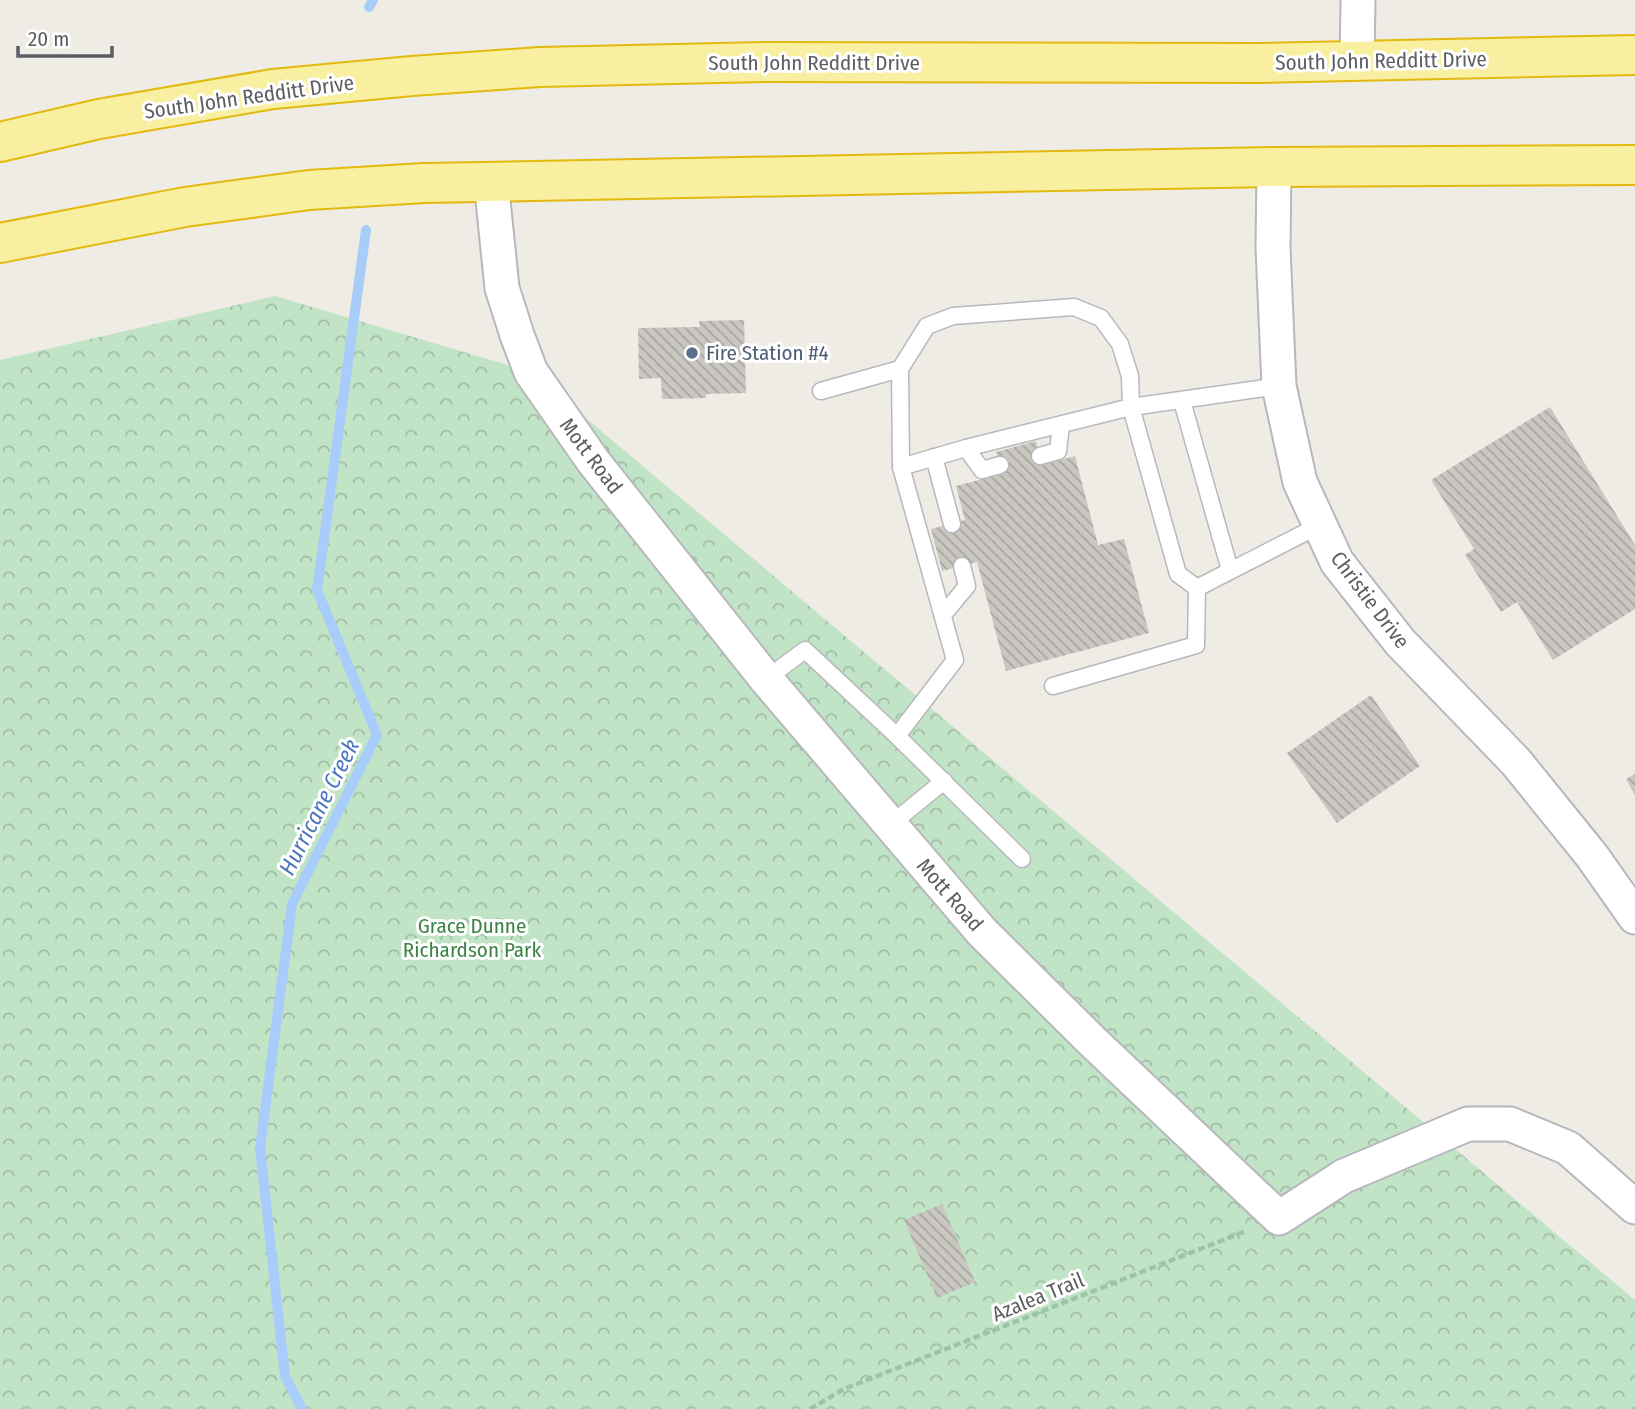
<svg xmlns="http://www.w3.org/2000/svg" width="1635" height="1409" font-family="'Fira Sans Condensed',sans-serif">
  <defs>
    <pattern id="forest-crowns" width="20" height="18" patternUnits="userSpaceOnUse" patternTransform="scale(1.75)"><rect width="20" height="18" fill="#c2e4c6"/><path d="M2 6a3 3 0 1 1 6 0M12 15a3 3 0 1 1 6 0" fill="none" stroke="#a1bca4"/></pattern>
    <pattern id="building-back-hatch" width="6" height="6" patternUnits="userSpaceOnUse" patternTransform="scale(1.75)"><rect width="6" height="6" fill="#c9c7c0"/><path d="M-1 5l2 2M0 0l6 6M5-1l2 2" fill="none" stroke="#a6a5a0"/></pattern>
  </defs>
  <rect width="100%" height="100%" fill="#eeece4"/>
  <polygon fill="url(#forest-crowns)" points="275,296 531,372 1635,1300 1635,1409 0,1409 0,360"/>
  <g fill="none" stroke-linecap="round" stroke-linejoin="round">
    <g stroke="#a8cdfa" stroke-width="10">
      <polyline points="369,7 373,0"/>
      <polyline points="302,1409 285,1376 260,1148 292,904 377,735 317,590 366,230"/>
    </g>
  </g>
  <g fill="url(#building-back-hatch)">
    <polygon points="744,320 746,393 706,394 706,398 662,399 661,378 639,379 638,328 700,327 699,321"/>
    <polygon points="1550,407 1635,545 1635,609 1553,660 1517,602 1501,612 1465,555 1474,549 1431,480"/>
    <polygon points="1036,441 1042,465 1075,456 1098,545 1124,539 1149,633 1006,671 977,562 942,571 931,529 965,520 956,486 1002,474 996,452"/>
    <polygon points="1371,695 1420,766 1337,823 1287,753"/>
    <polygon points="1635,774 1635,795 1626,779"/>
    <polygon points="942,1204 975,1282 937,1298 904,1220"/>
  </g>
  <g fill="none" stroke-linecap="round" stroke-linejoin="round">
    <g stroke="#b6b8bd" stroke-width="19">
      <g id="service">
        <polyline points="821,391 900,369"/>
        <polyline points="1182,401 1230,570"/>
        <polyline points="966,448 982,470 1000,465"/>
        <polyline points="1040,456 1058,451 1061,425"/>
        <polyline points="934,457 952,524"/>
        <polyline points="901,467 900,369 927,326 953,316 1074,307 1101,318 1120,344 1130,376 1131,407 1178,574 1197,588"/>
        <polyline points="943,615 967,586 962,566"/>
        <polyline points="766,679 805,650 897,736 1022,859"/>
        <polyline points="1053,686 1196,645 1197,588 1320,525"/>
        <polyline points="897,736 955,660 901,467 966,448 1131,407 1279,386"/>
        <polyline points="890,825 944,781"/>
      </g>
    </g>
    <g stroke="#b6b8bd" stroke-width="37">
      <g id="minor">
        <polyline points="1357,61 1358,0"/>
        <polyline points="1274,167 1273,248 1279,386 1300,482 1337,562 1400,642 1516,762 1592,856 1635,917"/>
        <polyline points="491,181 502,288 517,335 531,372 593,461 766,679 982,932 1092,1041 1279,1218 1344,1176 1468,1124 1510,1124 1568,1148 1635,1207"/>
      </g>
    </g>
    <g stroke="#e3b90e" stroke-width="42">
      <g id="trunk">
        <polyline points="0,142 99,119 273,89 412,76 540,67 764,62 1259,63 1635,55"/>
        <polyline points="0,243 185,207 309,190 424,183 1274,167 1635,165"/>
      </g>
    </g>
    <polyline stroke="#9cc4ab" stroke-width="4.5" stroke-dasharray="7 3.5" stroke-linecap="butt" points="810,1409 844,1389 1246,1231"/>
    <use href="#service" stroke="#fff" stroke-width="16"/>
    <use href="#minor" stroke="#fff" stroke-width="33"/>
    <use href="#trunk" stroke="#f8efa0" stroke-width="38"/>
  </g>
  <circle fill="#5c6f8a" stroke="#fff" stroke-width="2.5" cx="692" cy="353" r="7"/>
  <g text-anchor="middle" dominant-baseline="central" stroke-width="6" stroke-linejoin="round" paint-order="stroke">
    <g font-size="21" fill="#5c5e64" stroke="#fff">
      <text transform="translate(1381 61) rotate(-1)">South John Redditt Drive</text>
      <text x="814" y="63">South John Redditt Drive</text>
      <text transform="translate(249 97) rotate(-8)">South John Redditt Drive</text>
      <text transform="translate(591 456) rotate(53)">Mott Road</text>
      <text transform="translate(1370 600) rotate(53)">Christie Drive</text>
      <text transform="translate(950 895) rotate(49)">Mott Road</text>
      <text transform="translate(1038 1297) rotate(-22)">Azalea Trail</text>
    </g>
    <g font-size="21" fill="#4e5e75" stroke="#fff" text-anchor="start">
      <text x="706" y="353">Fire Station #4</text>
    </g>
    <g font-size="21" fill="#3b8446" stroke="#fff">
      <text x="472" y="926">Grace Dunne<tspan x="472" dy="24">Richardson Park</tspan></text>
    </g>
    <g font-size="23" font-style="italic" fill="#4c76bc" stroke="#fff">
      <text transform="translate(319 807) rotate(-63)">Hurricane Creek</text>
    </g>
  </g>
  <path d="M18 46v10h94v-10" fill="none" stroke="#5c5e64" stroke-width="3.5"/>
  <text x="28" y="46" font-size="21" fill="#5c5e64" stroke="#ffffff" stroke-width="5" paint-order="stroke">20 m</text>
</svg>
